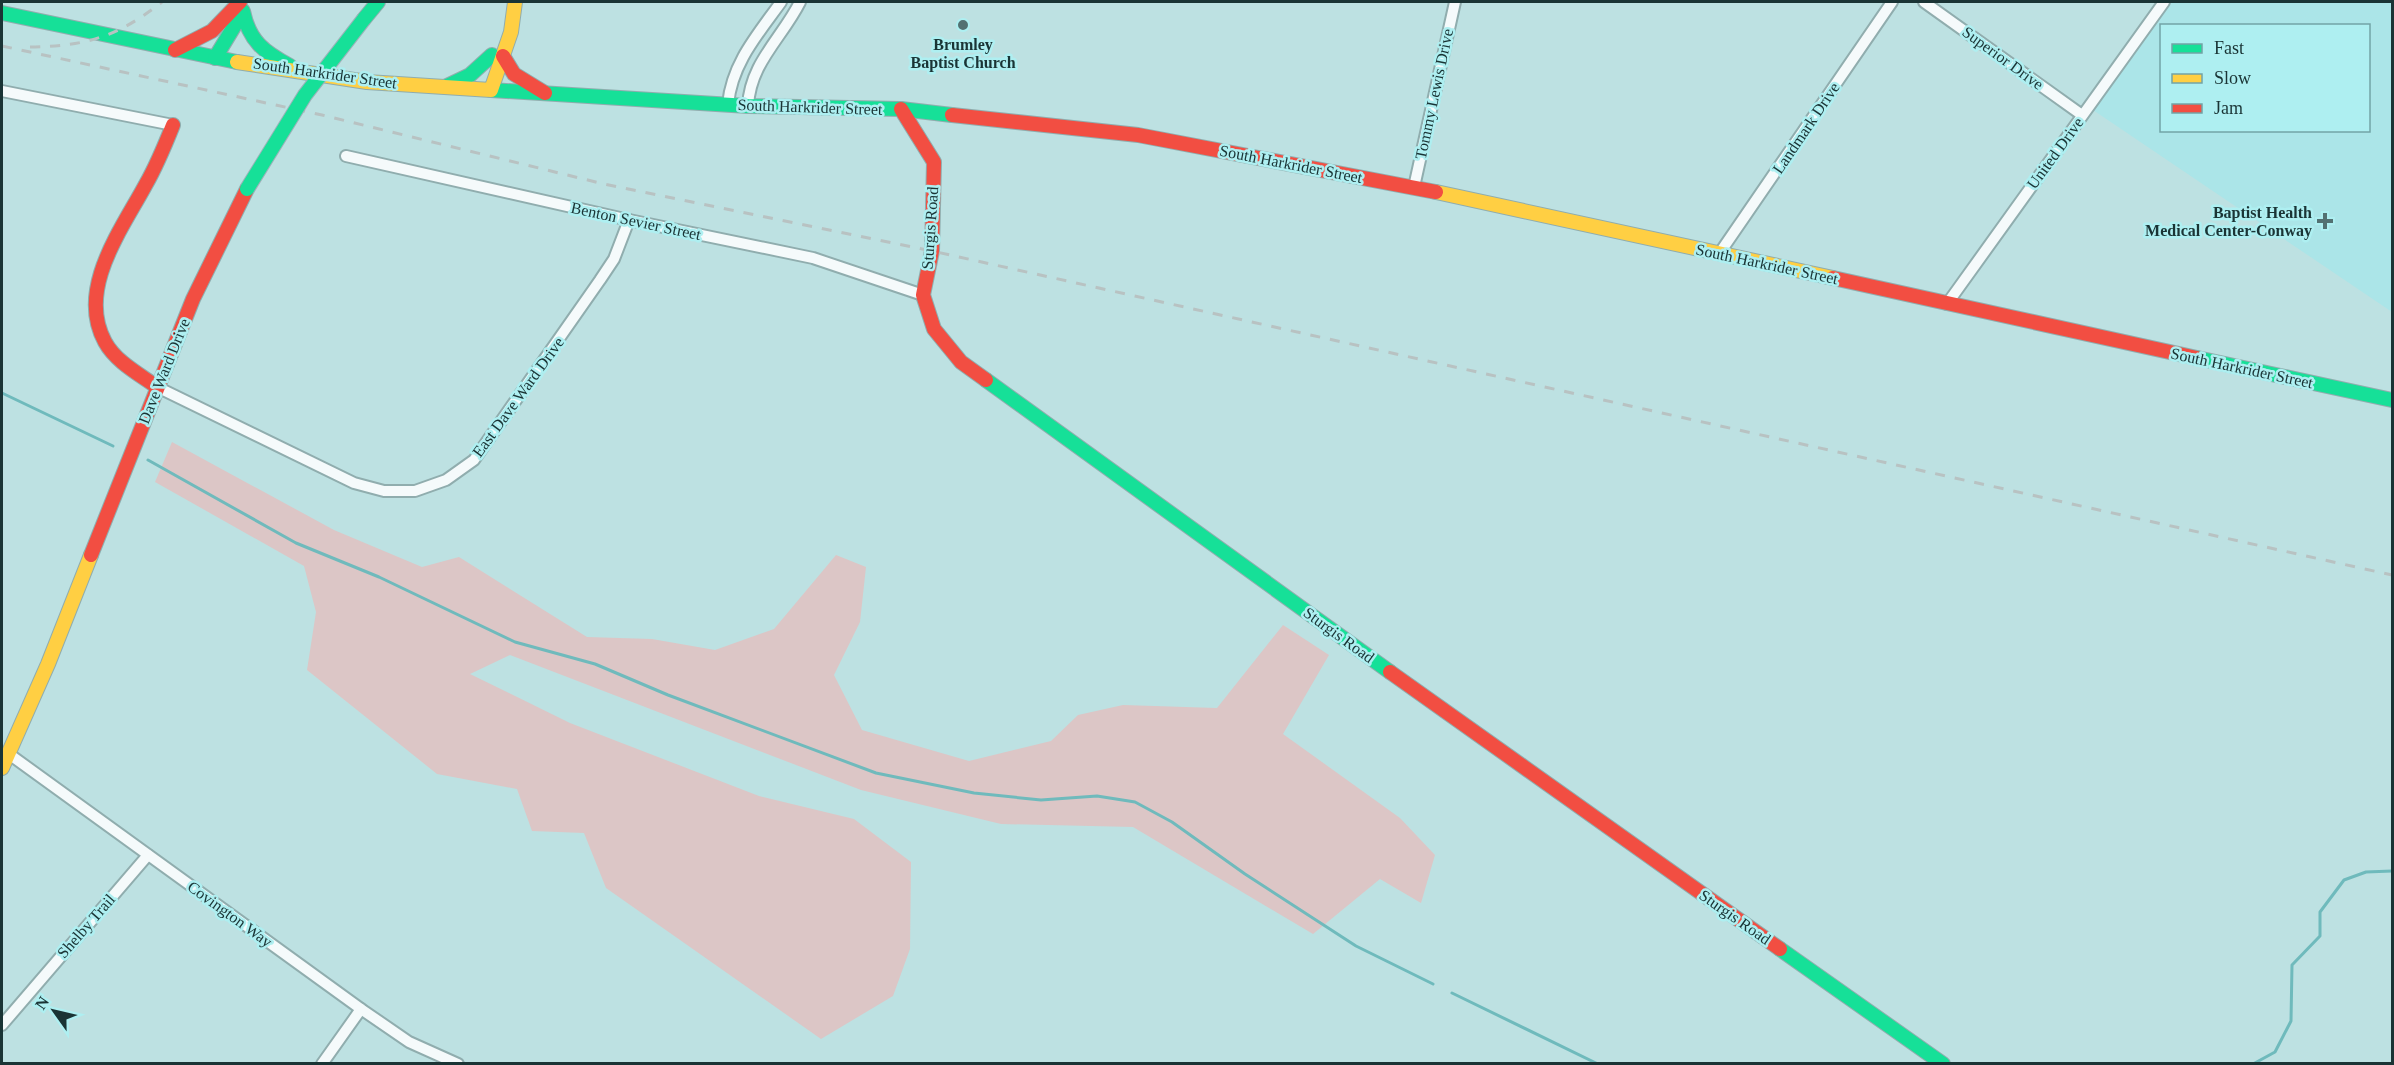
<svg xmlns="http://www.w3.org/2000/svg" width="2394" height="1065" font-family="Georgia,serif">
  <rect width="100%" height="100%" fill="#bde1e2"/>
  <path fill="#abe5e8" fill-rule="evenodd" d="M2168,2H2392V312L2093,110ZM2162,26H2368V130H2162Z"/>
  <polygon fill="#dcc6c6" points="172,442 334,530 422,567 459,557 587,637 652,639 715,650 774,629 836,555 866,567 860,622 834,675 862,730 969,761 1051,741 1078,715 1123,705 1217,708 1283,625 1329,655 1283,734 1400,818 1435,855 1421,903 1380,879 1313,934 1133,827 1001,824 861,790 510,655 470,674 570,723 759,796 854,819 911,862 910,949 893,996 821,1039 606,888 584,833 532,831 517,789 437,774 307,670 316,612 304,566 155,482"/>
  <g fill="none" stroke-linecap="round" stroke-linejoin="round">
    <g stroke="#6fbabc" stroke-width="3">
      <polyline points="2,393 113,446"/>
      <polyline points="148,460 296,543 379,577 515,642 595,664 668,695 876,773 974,793 1041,800 1097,796 1135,802 1172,822 1245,874 1356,946 1433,984"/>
      <polyline points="1452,993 1598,1064"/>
      <polyline points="2253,1064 2275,1052 2291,1021 2292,965 2320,936 2320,912 2344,880 2366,872 2392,871"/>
    </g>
    <g stroke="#90adae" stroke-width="14">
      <g id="street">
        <polyline points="1924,2 2082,115"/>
        <polyline points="2,91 173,125"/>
        <path d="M728,104C732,63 758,34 781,2"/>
        <path d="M748,106C750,63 782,38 800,2"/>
        <polyline points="346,156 629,220 813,258 923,295"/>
        <polyline points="1414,187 1455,2"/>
        <polyline points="1719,254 1892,2"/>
        <polyline points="1947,304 2164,2"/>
        <polyline points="157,387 354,483 384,491 415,491 446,480 474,460 600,280 614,259 629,220"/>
        <polyline points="9,754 361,1009 409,1042 458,1064"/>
        <polyline points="2,1025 148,855"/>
        <polyline points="322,1064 361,1009"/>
      </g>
    </g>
    <g stroke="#90adae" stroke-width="16">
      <g id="fast">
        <path d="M243,11C249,41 264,52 290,66"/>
        <polyline points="2,13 237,62"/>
        <polyline points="364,19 378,2"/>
        <polyline points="215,58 241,15"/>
        <polyline points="447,86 470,75 492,55"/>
        <polyline points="491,90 748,106 901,109 952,115"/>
        <polyline points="2197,358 2392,400"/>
        <polyline points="986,380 1390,672"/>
        <polyline points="1780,949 1943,1064"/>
      </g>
    </g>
    <g stroke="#90adae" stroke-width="16">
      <g id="slow">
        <polyline points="237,62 367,82 491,90 511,32 515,2"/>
        <polyline points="1436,192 1833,278"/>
        <polyline points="2,768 48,664 91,555"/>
      </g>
    </g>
    <g stroke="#90adae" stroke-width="16">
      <g id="jam">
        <polyline points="175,50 212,31 240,2"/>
        <polyline points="503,56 514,74 545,93"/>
        <polyline points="901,109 934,162 932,251 923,295 934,329 961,362 986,380"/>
        <polyline points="952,115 1138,135 1436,192"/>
        <polyline points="1833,278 2197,358"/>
        <path d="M157,387C139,374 116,362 105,342C76,289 122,229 146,184C157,165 165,145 173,125"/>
        <polyline points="91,555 193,299 247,189"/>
        <polyline points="1390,672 1780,949"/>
      </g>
    </g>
    <use href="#street" stroke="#f5fafb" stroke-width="10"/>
    <use href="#fast" stroke="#16e098" stroke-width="14"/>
    <use href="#slow" stroke="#ffcf43" stroke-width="14"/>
    <use href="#jam" stroke="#f24e42" stroke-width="14"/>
    <g stroke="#b8c2c2" stroke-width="3" stroke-dasharray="10 10" stroke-linecap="butt">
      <polyline points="2,46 322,115 604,184 932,251 2392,575"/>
      <path d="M30,47C87,46 117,37 162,2"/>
    </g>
    <g stroke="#9bb2b9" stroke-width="16" stroke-linecap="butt">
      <polyline id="fast-bridge" points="247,189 305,95 364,19"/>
    </g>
    <use href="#fast-bridge" stroke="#16e098" stroke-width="14"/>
  </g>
  <g fill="#537172" stroke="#aeeff1" stroke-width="2">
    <circle cx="963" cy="25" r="6"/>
    <path d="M2322 212h6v6h6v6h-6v6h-6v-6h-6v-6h6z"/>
  </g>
  <g text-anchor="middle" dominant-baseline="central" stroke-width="5" stroke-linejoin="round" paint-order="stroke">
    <g font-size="16" font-weight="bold" fill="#1a3435" stroke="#aeeff1">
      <text x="963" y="44">Brumley<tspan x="963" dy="18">Baptist Church</tspan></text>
      <text x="2312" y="212" text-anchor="end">Baptist Health<tspan x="2312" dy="18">Medical Center-Conway</tspan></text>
    </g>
    <g font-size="16" fill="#1a3435" stroke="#aeeff1">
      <text transform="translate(2003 58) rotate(36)">Superior Drive</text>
      <text transform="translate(325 73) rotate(8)">South Harkrider Street</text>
      <text transform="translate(1434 94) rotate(-78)">Tommy Lewis Drive</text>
      <text transform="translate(810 107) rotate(2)">South Harkrider Street</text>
      <text transform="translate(1806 128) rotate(-56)">Landmark Drive</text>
      <text transform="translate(2055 153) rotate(-54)">United Drive</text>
      <text transform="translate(1291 164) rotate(11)">South Harkrider Street</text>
      <text transform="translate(636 221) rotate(12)">Benton Sevier Street</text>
      <text transform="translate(930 228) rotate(-86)">Sturgis Road</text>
      <text transform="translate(1767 264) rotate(12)">South Harkrider Street</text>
      <text transform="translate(2242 368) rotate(12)">South Harkrider Street</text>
      <text transform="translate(164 371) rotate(-68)">Dave Ward Drive</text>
      <text transform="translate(518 397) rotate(-54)">East Dave Ward Drive</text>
      <text transform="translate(1339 635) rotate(36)">Sturgis Road</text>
      <text transform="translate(230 914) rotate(36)">Covington Way</text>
      <text transform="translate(1735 917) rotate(35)">Sturgis Road</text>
      <text transform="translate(86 926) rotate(-49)">Shelby Trail</text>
    </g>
  </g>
  <rect width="2394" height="1065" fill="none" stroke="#1a3435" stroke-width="6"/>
  <rect x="2160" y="24" width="210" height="108" fill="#aeeff1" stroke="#73a4a6" stroke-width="1.5"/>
  <rect x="2172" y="44" width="30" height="9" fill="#16e098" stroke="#73a4a6" stroke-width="1.5"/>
  <text x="2214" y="54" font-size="18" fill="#1a3435">Fast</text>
  <rect x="2172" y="74" width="30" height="9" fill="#ffcf43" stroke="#73a4a6" stroke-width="1.5"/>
  <text x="2214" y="84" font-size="18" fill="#1a3435">Slow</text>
  <rect x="2172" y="104" width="30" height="9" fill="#f24e42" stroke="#73a4a6" stroke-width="1.5"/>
  <text x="2214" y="114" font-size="18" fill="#1a3435">Jam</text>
  <g transform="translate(54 1011) rotate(304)" stroke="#aeeff1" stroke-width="4.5" paint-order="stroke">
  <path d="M0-4.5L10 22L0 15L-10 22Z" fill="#1a3435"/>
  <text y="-9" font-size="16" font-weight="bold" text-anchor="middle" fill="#1a3435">N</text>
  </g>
</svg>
